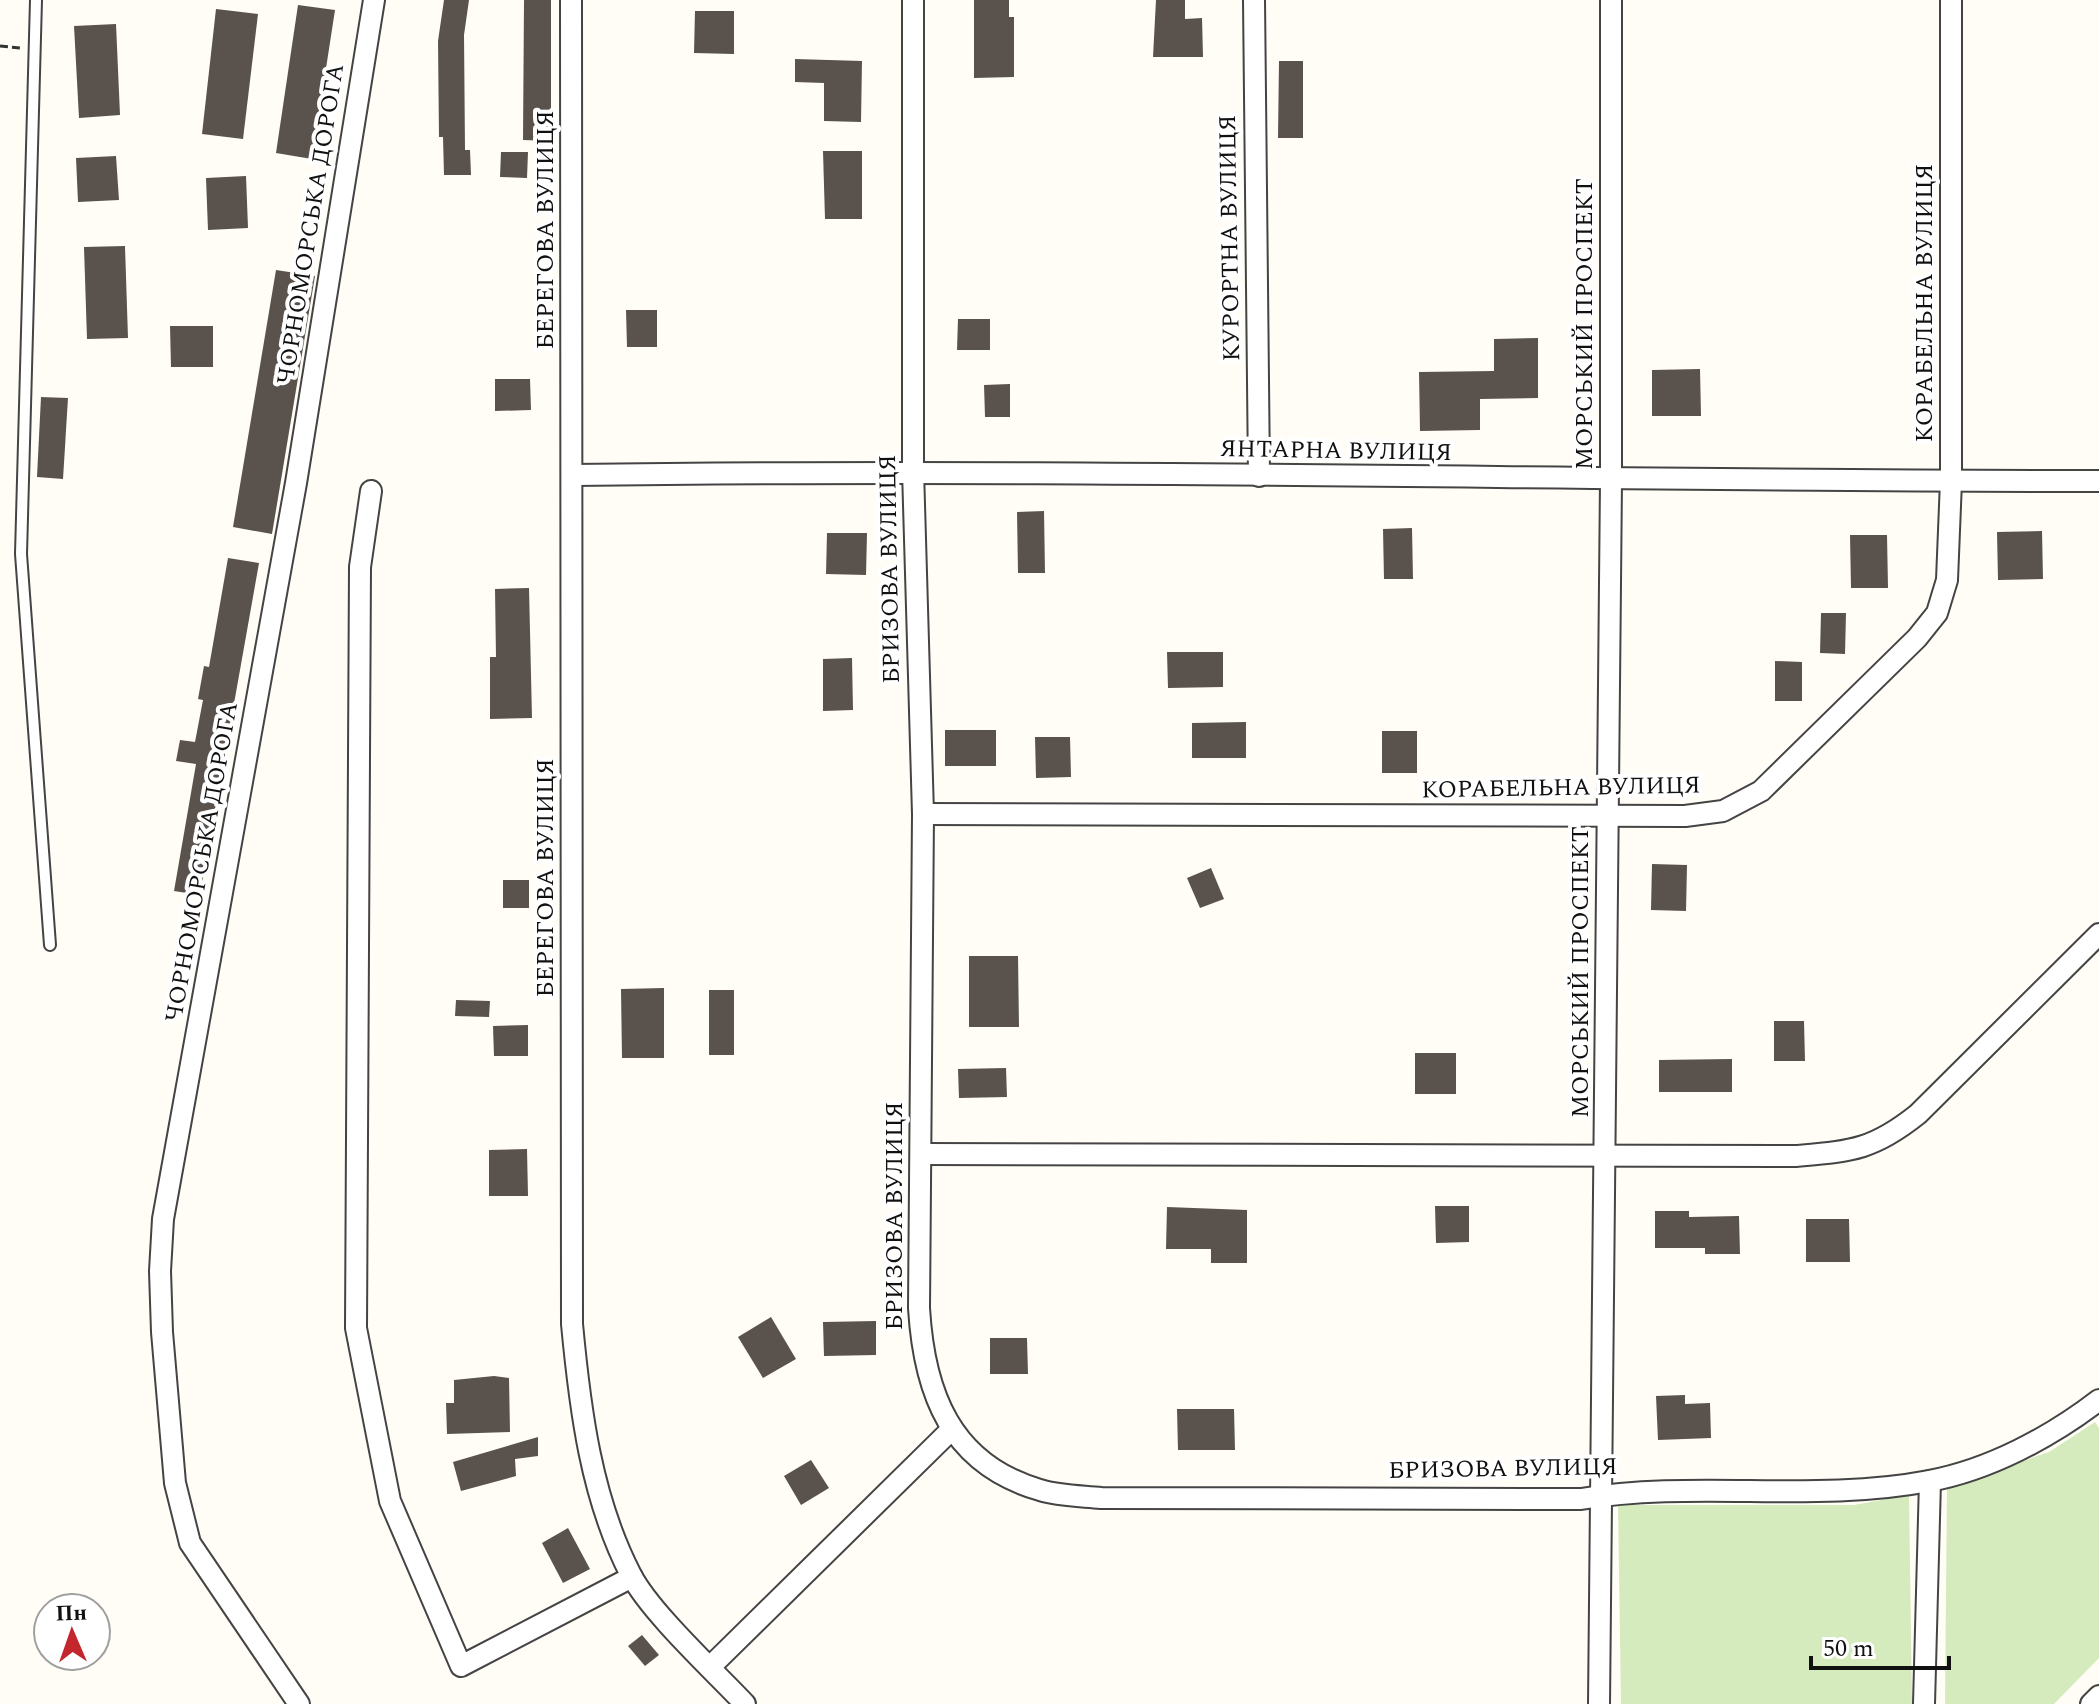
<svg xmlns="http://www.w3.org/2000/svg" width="2099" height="1704" font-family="Spectral,serif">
  <rect width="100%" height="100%" fill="#fffdf5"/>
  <g fill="#d5ebbd">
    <polygon points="2095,1422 2099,1428 2099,1658 2054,1704 1945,1704 1947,1487 2049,1452"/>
    <polygon points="1909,1495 1912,1704 1621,1704 1618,1505 1854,1505"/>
  </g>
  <g fill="#5a524d">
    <polygon points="444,0 469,0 464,35 465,150 470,150 471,175 444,175 443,137 439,137 438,41"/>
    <polygon points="524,0 551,0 551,141 523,140"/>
    <polygon points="974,0 1009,0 1009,17 1014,17 1014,77 974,78"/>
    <polygon points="1156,0 1185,0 1185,19 1202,18 1203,57 1153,57"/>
    <polygon points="298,5 335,10 312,159 276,153"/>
    <polygon points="216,9 258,14 243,139 202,134"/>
    <polygon points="695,11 734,11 734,54 694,53"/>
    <polygon points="116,24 120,115 79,118 74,26"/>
    <polygon points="795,59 862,61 861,122 824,121 824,83 795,82"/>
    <polygon points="1279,61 1303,61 1303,138 1278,138"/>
    <polygon points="823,151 862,151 862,219 825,219"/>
    <polygon points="501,152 528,152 527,178 500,177"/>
    <polygon points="116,156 119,200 78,202 76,158"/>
    <polygon points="246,176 248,228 208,230 206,178"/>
    <polygon points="125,246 128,338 87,339 84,247"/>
    <polygon points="276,270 315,276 272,534 233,527"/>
    <polygon points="626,310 657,310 657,347 627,347"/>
    <polygon points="958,319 990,319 990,350 957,350"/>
    <polygon points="170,326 213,326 213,367 171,367"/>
    <polygon points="1538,338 1538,398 1480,399 1480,430 1420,431 1419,372 1494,371 1494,339"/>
    <polygon points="1700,369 1701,416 1652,416 1652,370"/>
    <polygon points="495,379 530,379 531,410 495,411"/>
    <polygon points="1010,384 1010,417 985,417 984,385"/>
    <polygon points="41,397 68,398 63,479 37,477"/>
    <polygon points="1044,511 1045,573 1018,573 1017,512"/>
    <polygon points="1412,528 1413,579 1384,579 1383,529"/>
    <polygon points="2042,531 2043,579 1998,580 1997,532"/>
    <polygon points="827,533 867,533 866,575 826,574"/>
    <polygon points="1850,535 1887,535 1888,588 1851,588"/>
    <polygon points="228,558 259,563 200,895 174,891 196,764 176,761 180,740 195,742 203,700 198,699 204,666 209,667"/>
    <polygon points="529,588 532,718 490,719 490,657 496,657 495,589"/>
    <polygon points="1821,613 1846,613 1845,654 1820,653"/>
    <polygon points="1167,652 1223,652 1223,687 1168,688"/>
    <polygon points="852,658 853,710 823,711 823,659"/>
    <polygon points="1775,661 1802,662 1802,701 1775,701"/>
    <polygon points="1246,722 1246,758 1192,758 1192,723"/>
    <rect x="945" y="730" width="51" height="36"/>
    <rect x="1382" y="731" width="35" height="42"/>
    <polygon points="1035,737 1070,737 1071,777 1036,778"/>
    <polygon points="1652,864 1687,865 1686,911 1651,910"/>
    <polygon points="1211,868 1224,899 1200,908 1187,878"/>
    <rect x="503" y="880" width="26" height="28"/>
    <polygon points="969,956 1018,956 1019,1027 969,1027"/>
    <polygon points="664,988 664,1058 622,1058 621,989"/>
    <rect x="709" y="990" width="25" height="65"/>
    <polygon points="456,1000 490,1001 489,1017 455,1016"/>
    <polygon points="1774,1021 1804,1021 1805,1061 1774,1061"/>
    <polygon points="528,1025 528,1056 494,1056 493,1026"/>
    <rect x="1415" y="1053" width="41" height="41"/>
    <polygon points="1732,1059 1732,1092 1659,1092 1659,1060"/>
    <polygon points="1006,1068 1007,1097 959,1098 958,1069"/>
    <polygon points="527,1149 528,1196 489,1196 489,1150"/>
    <polygon points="1435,1206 1469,1206 1469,1242 1436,1243"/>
    <polygon points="1167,1207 1247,1210 1247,1263 1211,1263 1211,1249 1166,1249"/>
    <polygon points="1655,1211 1689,1211 1689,1217 1739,1216 1740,1254 1705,1254 1705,1248 1655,1248"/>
    <polygon points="1806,1219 1849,1219 1850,1262 1806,1262"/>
    <polygon points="771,1317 796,1359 763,1378 738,1337"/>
    <polygon points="876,1321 876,1355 824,1356 823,1322"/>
    <polygon points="990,1338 1027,1338 1028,1374 990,1374"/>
    <polygon points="494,1376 509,1378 510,1432 447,1434 446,1403 454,1403 454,1380"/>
    <polygon points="1685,1395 1685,1404 1710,1403 1711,1438 1658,1440 1656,1396"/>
    <polygon points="1177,1409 1234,1409 1235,1450 1178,1450"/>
    <polygon points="538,1437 538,1456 515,1459 516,1476 461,1491 453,1462"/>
    <polygon points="811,1460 829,1488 801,1505 784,1476"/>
    <polygon points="568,1528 590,1569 563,1583 542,1543"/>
    <polygon points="642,1635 659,1655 645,1666 628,1646"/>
  </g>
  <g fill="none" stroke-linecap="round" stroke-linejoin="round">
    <g stroke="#444" stroke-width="14">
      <polyline id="service" points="36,0 21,554 50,945"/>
    </g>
    <g stroke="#444" stroke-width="24">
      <g id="minor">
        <path d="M571,0L572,1324C580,1409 591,1498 631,1575C650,1612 715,1672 745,1704"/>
        <path d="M913,0V470L923,814L919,1308C924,1392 950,1464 1040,1490C1059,1496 1082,1496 1101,1498L1581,1499C1696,1480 1814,1503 1929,1481C1989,1470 2051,1437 2099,1400"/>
        <polyline points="1254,0 1259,476"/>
        <path d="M573,475C1082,468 1590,481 2099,481"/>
        <polyline points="371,491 360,567 356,1328 390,1501 461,1666 632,1577"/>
        <polyline points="923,814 1685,816 1723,811 1761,791 1917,638 1937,613 1947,580 1951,481 1951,0"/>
        <path d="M922,1154L1796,1156C1852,1151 1873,1150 1918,1114L2099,934"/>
        <polyline points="710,1667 952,1429"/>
        <polyline points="299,1704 190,1543 175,1483 162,1332 160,1271 163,1219 296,483 374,0"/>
        <polyline points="1599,1704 1611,481 1611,0"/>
        <polyline points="1924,1704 1930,1481"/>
        <polyline points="2091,1704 2099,1696"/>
      </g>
    </g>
    <polyline stroke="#333" stroke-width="3" stroke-dasharray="8 4" stroke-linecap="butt" points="0,46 20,48"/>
    <use href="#service" stroke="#fff" stroke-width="10"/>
    <use href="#minor" stroke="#fff" stroke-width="20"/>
  </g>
  <g text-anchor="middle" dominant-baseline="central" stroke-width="8" stroke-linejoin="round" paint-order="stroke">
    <g font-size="24" fill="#111" stroke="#fff">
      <text transform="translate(311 224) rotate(-81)">ЧОРНОМОРСЬКА ДОРОГА</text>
      <text transform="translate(546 230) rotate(-90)">БЕРЕГОВА ВУЛИЦЯ</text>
      <text transform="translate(1230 238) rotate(-91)">КУРОРТНА ВУЛИЦЯ</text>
      <text transform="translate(1925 303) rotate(-90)">КОРАБЕЛЬНА ВУЛИЦЯ</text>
      <text transform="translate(1585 324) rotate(-90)">МОРСЬКИЙ ПРОСПЕКТ</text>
      <text transform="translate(1336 451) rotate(1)">ЯНТАРНА ВУЛИЦЯ</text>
      <text transform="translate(890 569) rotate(-91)">БРИЗОВА ВУЛИЦЯ</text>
      <text transform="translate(1561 788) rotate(-1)">КОРАБЕЛЬНА ВУЛИЦЯ</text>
      <text transform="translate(202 862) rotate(-80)">ЧОРНОМОРСЬКА ДОРОГА</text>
      <text transform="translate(546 878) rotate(-90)">БЕРЕГОВА ВУЛИЦЯ</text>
      <text transform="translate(1581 972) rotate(-90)">МОРСЬКИЙ ПРОСПЕКТ</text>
      <text transform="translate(895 1216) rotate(-90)">БРИЗОВА ВУЛИЦЯ</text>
      <text transform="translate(1503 1469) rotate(-1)">БРИЗОВА ВУЛИЦЯ</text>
    </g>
  </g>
  <g transform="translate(72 1632) rotate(358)"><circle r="38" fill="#ffffff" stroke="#a0a0a0" stroke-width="2"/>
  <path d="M0-6L14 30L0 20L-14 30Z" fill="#c4262e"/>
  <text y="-12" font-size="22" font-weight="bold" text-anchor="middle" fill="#111111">Пн</text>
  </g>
  <path d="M1811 1656v12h138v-12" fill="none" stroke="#111111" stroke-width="4"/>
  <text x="1823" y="1656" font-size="24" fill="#111111" stroke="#ffffff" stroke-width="6" paint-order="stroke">50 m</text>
</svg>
